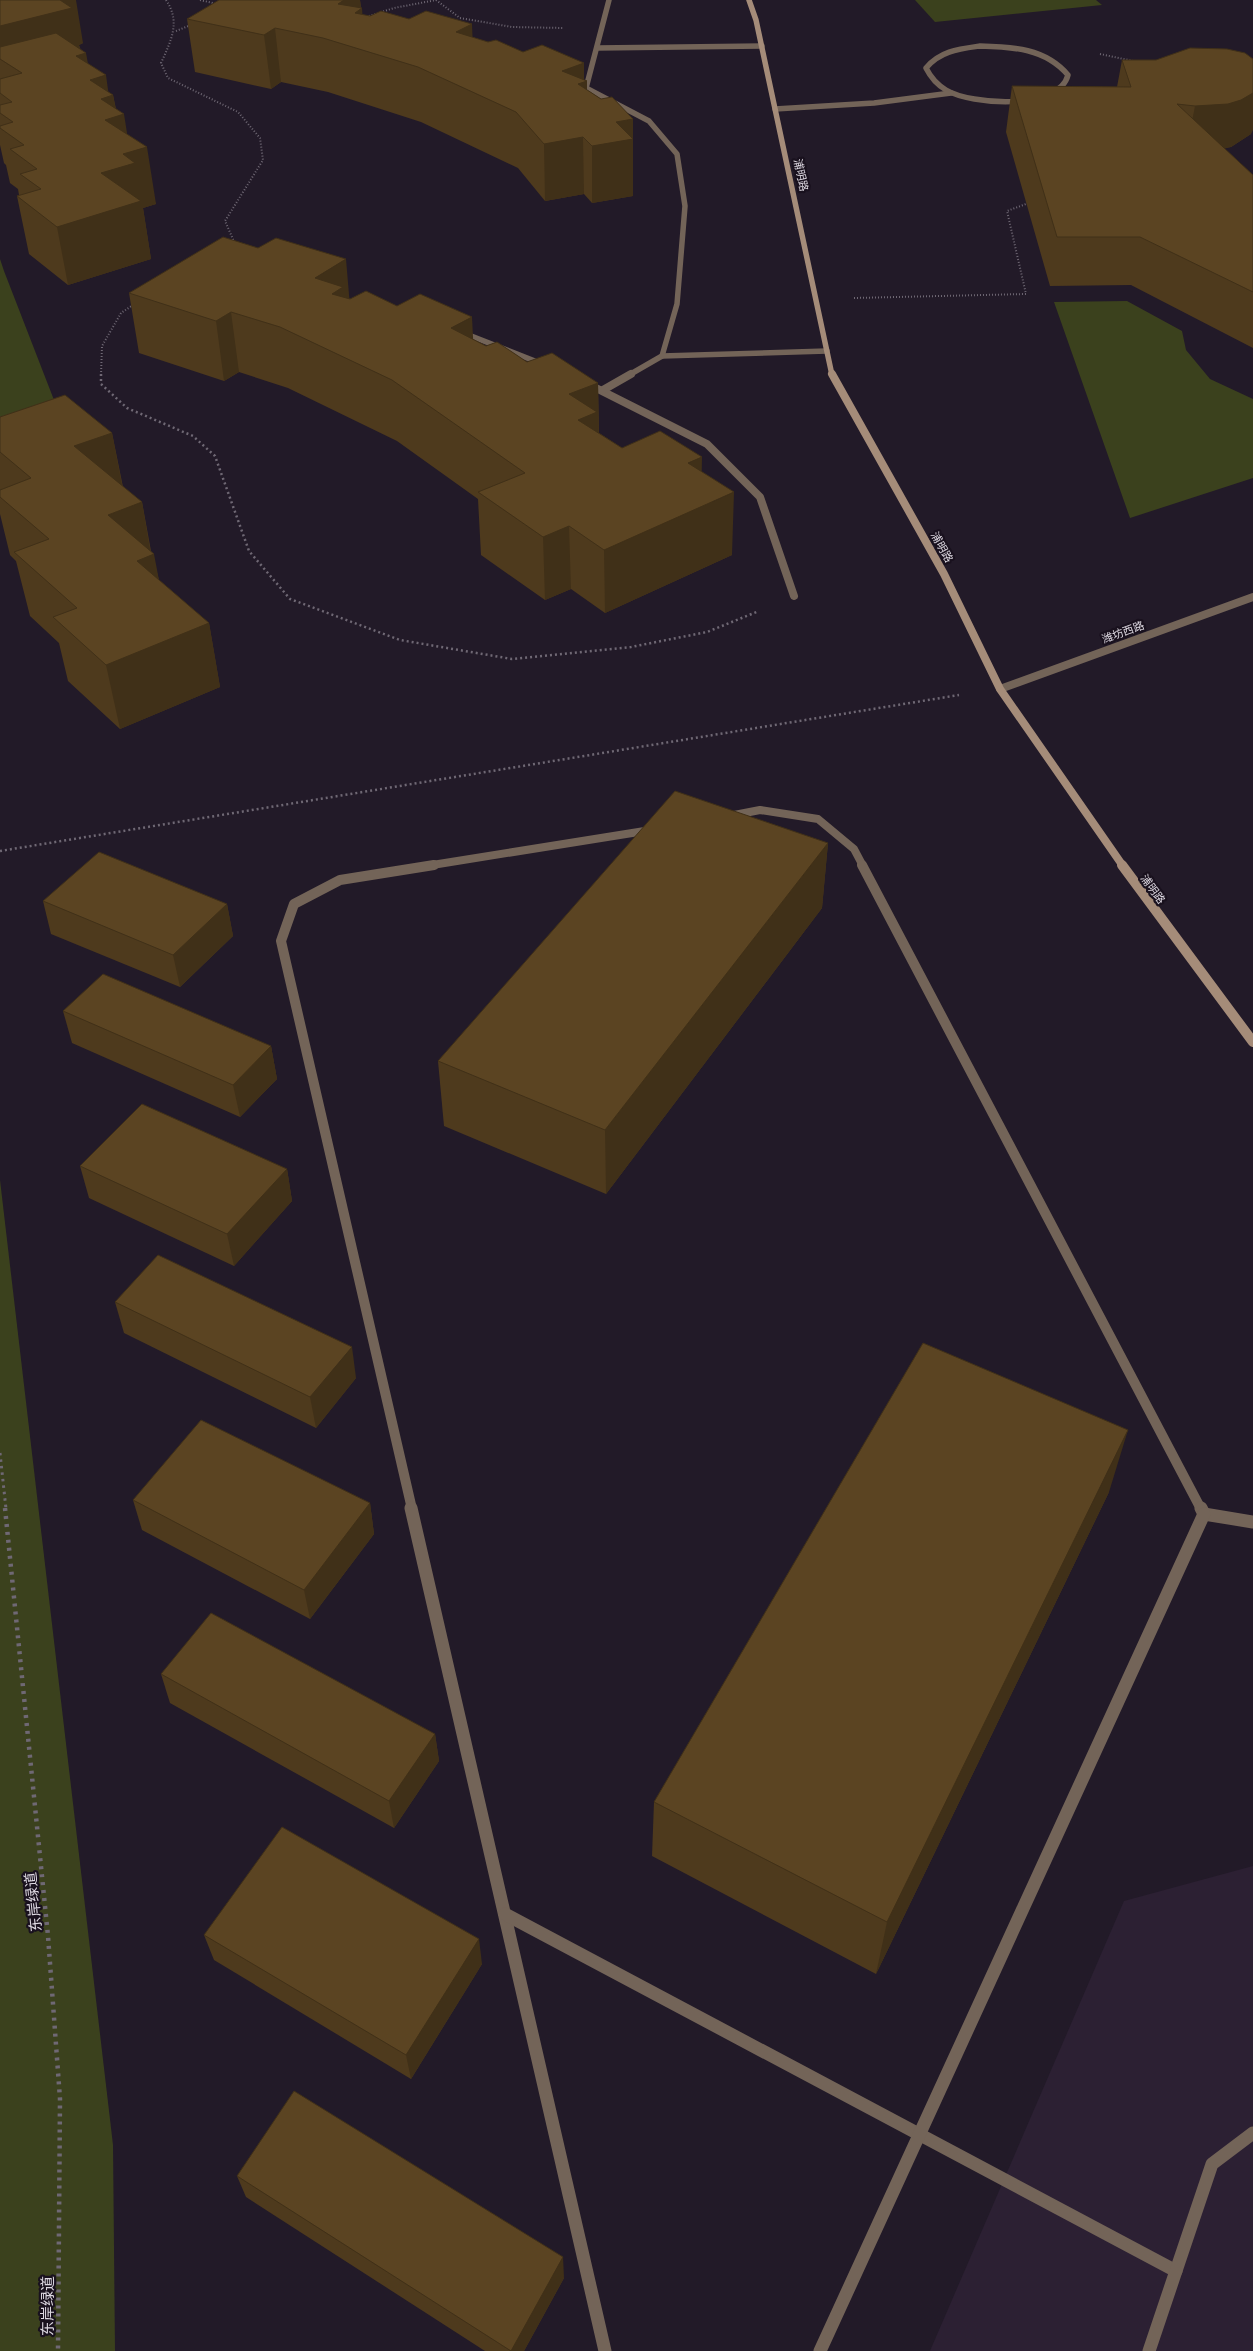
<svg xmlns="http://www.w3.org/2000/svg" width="1253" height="2351" font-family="'Asap Condensed','Noto Sans SC',sans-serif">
  <rect width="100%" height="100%" fill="#221a28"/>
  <polygon fill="#2c2033" points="1253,1866 1253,2351 930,2351 1124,1901"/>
  <g fill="#3b411d">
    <polygon points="915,0 1096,0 1102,5 935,22"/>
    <polygon points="0,259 4,271 66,431 0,440"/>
    <polygon points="1127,301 1182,331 1186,350 1210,379 1253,399 1253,478 1130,518 1054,302"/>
    <polygon points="0,1180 113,2145 115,2351 0,2351"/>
  </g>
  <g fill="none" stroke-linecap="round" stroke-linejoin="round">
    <g stroke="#6f6874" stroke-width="2" stroke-dasharray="1 2" stroke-linecap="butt">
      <path d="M166,0C181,22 171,41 161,63L168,78L238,112L260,138L263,160L225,221L235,244"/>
      <polyline points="200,0 217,4"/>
      <polyline points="436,0 460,18 512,27 563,28"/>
      <polyline points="366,17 394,8 436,0"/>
      <polyline points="176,31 191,25"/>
      <polyline points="1100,54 1133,61"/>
      <polyline points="854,298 1026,294 1007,211 1026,204"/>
      <polyline points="101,375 102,346 121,313 133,305"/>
    </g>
    <g stroke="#6f6874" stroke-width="2.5" stroke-dasharray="2 3" stroke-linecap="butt">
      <polyline points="101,374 101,384 127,408 193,436 215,456 249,551 290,599 400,640 512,659 631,647 707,632 759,611"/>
      <polyline points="0,851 959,695"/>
    </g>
    <polyline stroke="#6f6874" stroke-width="3" stroke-dasharray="2.5 4" stroke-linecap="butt" points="0,1453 6,1509"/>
    <polyline stroke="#6f6874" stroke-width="4.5" stroke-dasharray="3 5" stroke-linecap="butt" points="5,1508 48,1936 60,2099 58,2351"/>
    <g stroke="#736458" stroke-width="5.5">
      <polyline points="609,0 586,88 649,121 677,154 685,206 677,304 662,356 629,375"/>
      <path d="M980,46C1013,47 1045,48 1068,75C1059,111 971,105 946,90C936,84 931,78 926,68C940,51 959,49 980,46Z"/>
      <polyline points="597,48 762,46"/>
      <polyline points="775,109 874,103 951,93"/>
      <polyline points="461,332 545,365"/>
      <polyline points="662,356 827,351"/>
    </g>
    <g stroke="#736458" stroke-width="8">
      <polyline points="586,383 707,444 760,497 794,596"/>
      <polyline points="603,390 631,374"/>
      <polyline points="729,816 760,810 818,819 854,849 863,866"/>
      <polyline points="426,866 651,830"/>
    </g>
    <g stroke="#736458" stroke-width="10">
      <polyline points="862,865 1201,1509"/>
      <polyline points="412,1509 281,941 294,904 340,880 434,865"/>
    </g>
    <g stroke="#736458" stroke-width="13">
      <polyline points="411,1508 605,2351"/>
      <polyline points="1201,1508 1204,1514"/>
      <polyline points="1204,1514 1253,1522"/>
      <polyline points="505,1914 1176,2271"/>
      <polyline points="820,2351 1204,1514"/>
      <polyline points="1149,2351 1212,2164 1253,2133"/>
    </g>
    <polyline stroke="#736458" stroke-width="8" points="1000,689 1253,597"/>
    <polyline stroke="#a58c79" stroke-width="5.5" points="749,0 756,20 832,375"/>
    <polyline stroke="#a58c79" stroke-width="8" points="832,374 944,574 1000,689 1123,866"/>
    <polyline stroke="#a58c79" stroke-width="10" points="1122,865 1253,1042"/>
  </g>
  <g fill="#4e3a1d">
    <polygon points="0,0 83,43 79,45 80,48 88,64 108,92 113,95 116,109 127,134 156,204 143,208 151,259 68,285 29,254 17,196 19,195 18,189 10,183 6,165 4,163 0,145"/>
    <polygon points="360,0 362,15 370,16 472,24 472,37 488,42 523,52 584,63 584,80 587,81 587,90 633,119 633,196 592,203 584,194 545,201 518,168 421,122 328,92 281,82 271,89 195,72 187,19"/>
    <polygon points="1122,60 1251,134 1231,147 1224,148 1253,175 1253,348 1131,285 1050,286 1006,132 1012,86 1117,87"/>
    <polygon points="258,248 350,299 397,306 473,339 486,346 527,362 598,383 599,433 622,448 702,472 732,555 605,613 571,589 545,600 481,555 478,499 397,441 288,388 239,372 224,381 139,353 129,293"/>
    <polygon points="0,417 112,433 123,487 142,502 151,551 159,580 209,623 220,687 120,729 68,681 59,643 30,616 16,561 10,555 0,514"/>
    <polygon points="828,843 822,908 606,1194 444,1126 438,1061"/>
    <polygon points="43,901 227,904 233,936 180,987 51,934"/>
    <polygon points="63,1011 271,1046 277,1079 240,1117 72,1043"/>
    <polygon points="80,1166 287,1169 292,1201 234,1266 89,1198"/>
    <polygon points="115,1302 356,1378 316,1428 124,1333"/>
    <polygon points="1109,1492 876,1974 652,1856 654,1802"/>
    <polygon points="133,1500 370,1503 374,1534 310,1619 142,1530"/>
    <polygon points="161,1674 435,1734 439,1761 394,1828 170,1703"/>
    <polygon points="204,1935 482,1964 411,2079 214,1960"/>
    <polygon points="237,2176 564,2278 524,2351 485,2351 246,2197"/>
  </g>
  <g fill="#403018">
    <polygon points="45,0 76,0 83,43 79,45 81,54 86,53 91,80 106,75 109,97 113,95 117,116 124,114 130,152 147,147 156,204 143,208 151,259 68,285 57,227 22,73 0,59 0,26"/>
    <polygon points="344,0 360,0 361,9 362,8 365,51 338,4"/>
    <polygon points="472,24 474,78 456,32"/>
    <polygon points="275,28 281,82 271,89 264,35"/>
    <polygon points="584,63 584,82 587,81 587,136 583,138 584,194 545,201 544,144 562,71"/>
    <polygon points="1253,93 1253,130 1251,134 1231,147 1219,150 1186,153 1195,106"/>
    <polygon points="633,119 633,196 592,203 592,146 616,122"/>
    <polygon points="346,259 351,318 315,278"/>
    <polygon points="231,312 239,372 224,381 216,321"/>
    <polygon points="472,317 475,377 451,328"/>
    <polygon points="598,383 599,444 597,474 569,394"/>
    <polygon points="112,433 124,495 74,446"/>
    <polygon points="702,457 701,507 734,492 732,555 605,613 604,550 688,463"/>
    <polygon points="142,502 151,555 154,554 166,617 108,515"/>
    <polygon points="569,526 571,589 545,600 543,537"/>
    <polygon points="209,623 220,687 120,729 106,665"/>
    <polygon points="828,843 822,908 606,1194 605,1130"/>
    <polygon points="227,904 233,936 180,987 173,955"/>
    <polygon points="271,1046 277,1079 240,1117 233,1085"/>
    <polygon points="287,1169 292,1201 234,1266 227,1234"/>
    <polygon points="352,1347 356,1378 316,1428 310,1397"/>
    <polygon points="1128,1430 1109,1492 876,1974 887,1922"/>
    <polygon points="370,1503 374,1534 310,1619 304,1590"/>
    <polygon points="435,1734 439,1761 394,1828 389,1801"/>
    <polygon points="479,1939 482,1964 411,2079 406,2055"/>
    <polygon points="563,2257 564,2278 524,2351 511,2351"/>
  </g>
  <g fill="#5b4422" stroke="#403018">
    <polygon points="0,0 60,0 72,8 0,26"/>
    <polygon points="219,0 344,0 338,4 362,8 355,13 370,16 381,11 409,19 426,11 472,24 456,32 488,42 496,40 523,52 542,45 584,63 562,71 587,81 578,84 601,99 612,97 633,119 616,122 633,139 592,146 583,137 544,144 516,112 418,67 323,38 275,28 264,35 187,19"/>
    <polygon points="56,33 86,53 76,56 106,75 90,80 113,95 101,99 124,114 105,120 147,147 123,154 135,163 101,173 141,201 57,227 17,196 41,189 20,174 37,169 10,149 24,145 0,128 0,126 13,122 0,113 0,105 12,102 0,93 0,79 22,73 0,59 0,47"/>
    <polygon points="1190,48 1227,49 1245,53 1253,59 1253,93 1241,100 1228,104 1195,106 1177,104 1253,175 1253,292 1140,237 1057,237 1012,86 1131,87 1122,60 1156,60"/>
    <polygon points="223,237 258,248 276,238 346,259 315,278 343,287 332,294 350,299 366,291 397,306 420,294 472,317 451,328 486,346 497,342 527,362 552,353 598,383 569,394 597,412 578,420 622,448 660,431 702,457 688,463 734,492 604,550 569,526 543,537 478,492 525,473 392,380 280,327 231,312 216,321 129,293"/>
    <polygon points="65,395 112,433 74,446 142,502 108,515 154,554 137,561 209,623 106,665 53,617 77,608 14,552 49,539 0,497 0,490 31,478 0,452 0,417"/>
    <polygon points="675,791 828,843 605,1130 438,1061"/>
    <polygon points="99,852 227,904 173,955 43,901"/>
    <polygon points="103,974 271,1046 233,1085 63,1011"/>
    <polygon points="142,1104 287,1169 227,1234 80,1166"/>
    <polygon points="158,1255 352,1347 310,1397 115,1302"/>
    <polygon points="923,1343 1128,1430 887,1922 654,1802"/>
    <polygon points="201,1420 370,1503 304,1590 133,1500"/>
    <polygon points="211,1613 435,1734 389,1801 161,1674"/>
    <polygon points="282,1827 479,1939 406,2055 204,1935"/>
    <polygon points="294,2091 563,2257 511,2351 237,2176"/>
  </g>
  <g text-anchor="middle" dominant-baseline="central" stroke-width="4.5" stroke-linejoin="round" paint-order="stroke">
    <g font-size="11" fill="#ddd8e1" stroke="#19111e">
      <text transform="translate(801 175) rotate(78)">浦明路</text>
      <text transform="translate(942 547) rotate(61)">浦明路</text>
      <text transform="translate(1123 632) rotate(-20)">潍坊西路</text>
      <text transform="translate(1153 889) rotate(54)">浦明路</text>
    </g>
    <g font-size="15" fill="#ddd8e1" stroke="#19111e">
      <text transform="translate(33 1902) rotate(-96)">东岸绿道</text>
      <text transform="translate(47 2306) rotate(-90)">东岸绿道</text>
    </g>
  </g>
</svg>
